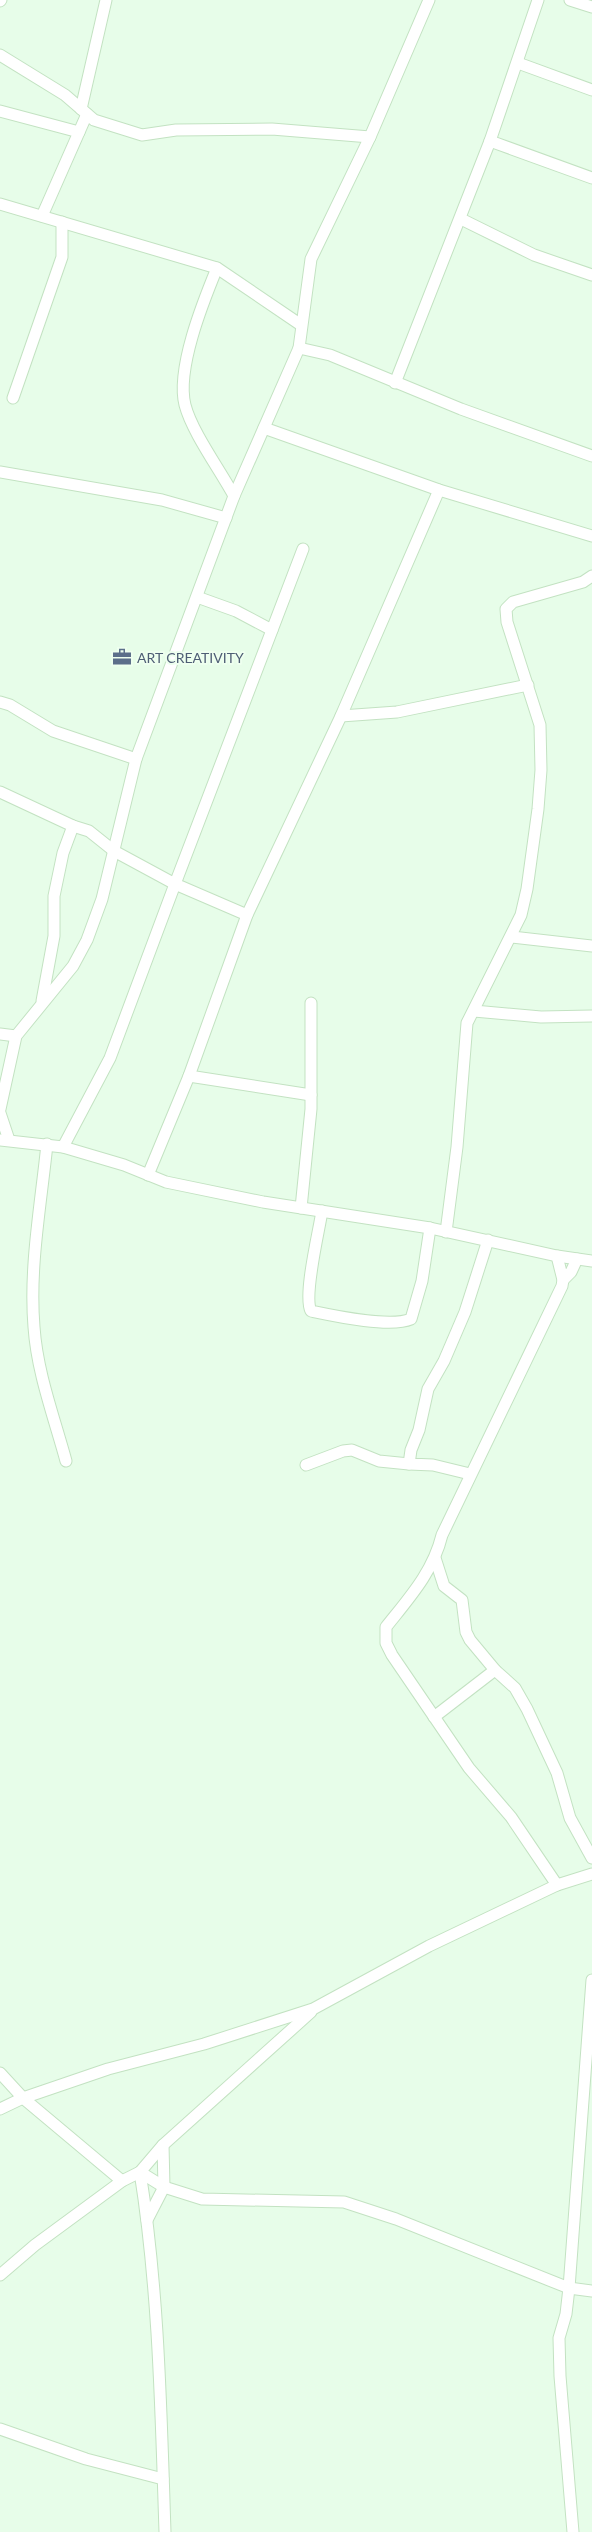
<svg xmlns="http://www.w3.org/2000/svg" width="592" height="2532" font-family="Lato,sans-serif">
  <rect width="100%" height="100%" fill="#e7fde9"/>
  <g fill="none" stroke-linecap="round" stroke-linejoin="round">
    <g stroke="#c3e2c2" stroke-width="13">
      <g id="street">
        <polyline points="570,0 592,7"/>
        <polyline points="0,1 1,0"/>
        <polyline points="0,55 65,95 94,120 142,135 176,130 272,129 370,137"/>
        <polyline points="518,63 592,90"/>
        <polyline points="81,109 106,0"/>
        <polyline points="0,111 79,132"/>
        <polyline points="490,141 592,178"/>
        <polyline points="0,204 217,268 301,325"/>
        <polyline points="42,216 87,114"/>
        <polyline points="461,219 534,255 592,275"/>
        <path d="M217,268C203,302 176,369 185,405C192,432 220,470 234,496"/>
        <polyline points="299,348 330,355 461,409 592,456"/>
        <polyline points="395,383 490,141 538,0"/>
        <polyline points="13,398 62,257 62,222"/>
        <polyline points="264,428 439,490 592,536"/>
        <polyline points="0,472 162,500 226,518"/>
        <polyline points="197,597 236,611 272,630"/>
        <polyline points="0,702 10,705 53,731 136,759"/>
        <polyline points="341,716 397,712 528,685"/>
        <polyline points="0,792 73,826 89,831 114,851 175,884 110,1058 63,1147"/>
        <polyline points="247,915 175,884 303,549"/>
        <polyline points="512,937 592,946"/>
        <polyline points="42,1001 54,936 54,896 63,853 73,826"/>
        <polyline points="474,1011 541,1017 592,1016"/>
        <polyline points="0,1034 16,1036"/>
        <polyline points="189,1076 311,1095"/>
        <polyline points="0,1109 16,1036 73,966 87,940 102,899 136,759 234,496 299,348 311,259 370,137 429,0"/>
        <polyline points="0,1113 9,1140"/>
        <polyline points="0,1140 63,1147 124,1165 166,1182 263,1202 430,1228 557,1256 592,1261"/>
        <path d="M47,1144C41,1204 29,1267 34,1327C37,1372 54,1417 66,1461"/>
        <polyline points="148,1175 189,1076 247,915 341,716 439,490"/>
        <polyline points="301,1208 311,1109 311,1003"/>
        <path d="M322,1211C319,1231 303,1296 311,1311C335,1316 390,1328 411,1319L422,1281L430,1228"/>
        <polyline points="446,1232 457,1147 467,1023 521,915 527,889 538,809 541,770 540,725 507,622 506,609 513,602 583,582 592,576"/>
        <polyline points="563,1280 571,1272 577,1259"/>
        <polyline points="306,1465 343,1451 352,1450 379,1461 409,1464"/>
        <polyline points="470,1474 433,1465 409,1464 411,1450 419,1430 428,1389 444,1361 465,1312 488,1240"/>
        <polyline points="495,1670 515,1688 527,1709 557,1773 570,1818 592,1858"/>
        <polyline points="434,1717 495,1670 470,1640 466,1632 462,1600 444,1586 435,1558"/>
        <path d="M557,1885L511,1817L469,1768L392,1655L386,1643V1627C409,1598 433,1572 442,1535L562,1286L563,1280L557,1256"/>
        <polyline points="0,2073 23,2098 122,2181"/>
        <polyline points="0,2109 23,2098 108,2069 204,2044 313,2009 429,1946 557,1885 592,1874"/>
        <polyline points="140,2172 164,2187 202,2199 344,2202 396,2219 569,2288 592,2291"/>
        <path d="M140,2172C159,2291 161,2413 165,2532"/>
        <polyline points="147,2220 164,2187 163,2145"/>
        <polyline points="0,2275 35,2245 122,2181 140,2172 163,2145 311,2012"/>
        <polyline points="0,2429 86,2459 163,2479"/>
        <polyline points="573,2532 560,2376 559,2338 566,2314 569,2288 592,1980"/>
      </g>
    </g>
    <use href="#street" stroke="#fff" stroke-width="11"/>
  </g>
  <defs>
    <g id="office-bare" transform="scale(1.5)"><path d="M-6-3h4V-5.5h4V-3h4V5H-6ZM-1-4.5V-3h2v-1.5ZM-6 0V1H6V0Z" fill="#5c6f8a" stroke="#eeffef" stroke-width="2.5" paint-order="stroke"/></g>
  </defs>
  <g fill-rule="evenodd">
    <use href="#office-bare" x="122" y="657"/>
  </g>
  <g text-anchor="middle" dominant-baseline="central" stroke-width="4" stroke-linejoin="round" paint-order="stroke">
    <g font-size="14" fill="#4e5e75" stroke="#eeffef" text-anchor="start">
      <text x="137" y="657">ART CREATIVITY</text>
    </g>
  </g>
</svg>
